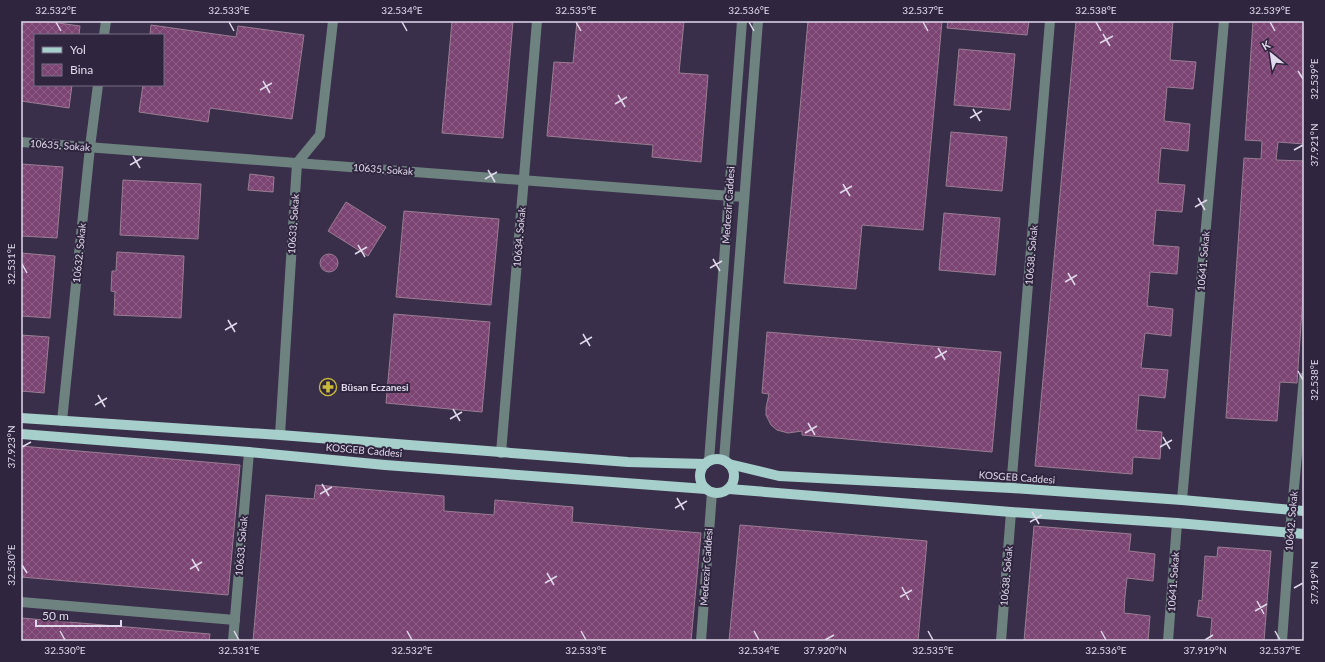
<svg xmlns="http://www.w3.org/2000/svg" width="1325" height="662" font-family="Lato,sans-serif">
  <defs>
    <pattern id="building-cross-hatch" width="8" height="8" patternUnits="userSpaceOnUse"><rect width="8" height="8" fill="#7b4472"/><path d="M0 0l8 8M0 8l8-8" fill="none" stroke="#8d5e86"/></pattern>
  </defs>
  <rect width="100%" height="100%" fill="#3a2f4a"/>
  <g fill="url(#building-cross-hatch)" stroke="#9b7d94">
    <polygon points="21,21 44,21 80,26 79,35 35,35 35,85 72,85 69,108 21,101"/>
    <polygon points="452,21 513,21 503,138 442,133"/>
    <polygon points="577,21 684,21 679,73 708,75 701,162 652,157 653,145 547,136 554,62 573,63"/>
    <polygon points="808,21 942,21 923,230 862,225 856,289 784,283"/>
    <polygon points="948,21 1029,21 1027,35 947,28"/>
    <polygon points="1076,21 1173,21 1170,60 1196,62 1193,89 1167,87 1164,121 1190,124 1188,151 1161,148 1158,183 1185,185 1182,212 1156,210 1153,245 1179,247 1177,274 1150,272 1147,306 1173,309 1171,336 1145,333 1141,368 1168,370 1165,398 1139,395 1136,430 1162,432 1160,459 1133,457 1132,474 1035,466"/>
    <polygon points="1253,21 1304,21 1304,144 1278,142 1276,160 1304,161 1304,280 1297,383 1280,382 1277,421 1226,418 1244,158 1261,159 1262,141 1245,140"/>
    <polygon points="151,25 236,37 238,26 304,35 292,119 210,108 208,122 139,112 143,85 163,85 163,35 150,35"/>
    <polygon points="959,49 1015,54 1010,110 954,105"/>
    <polygon points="951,132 1007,137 1002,191 946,186"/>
    <polygon points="21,164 63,167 57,238 21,236"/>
    <polygon points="250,174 274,177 273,192 248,190"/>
    <polygon points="123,180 201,184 198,239 120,235"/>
    <polygon points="346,202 386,227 368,256 328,231"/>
    <polygon points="404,211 499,219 491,305 396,297"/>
    <polygon points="944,213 1000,218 995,275 939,270"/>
    <polygon points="117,252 184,256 181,318 114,315 115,292 111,291 112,271 116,271"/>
    <polygon points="21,253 55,256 50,318 21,316"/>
    <circle cx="329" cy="263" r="9"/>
    <polygon points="394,314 490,322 482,412 386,403"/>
    <polygon points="767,332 1001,352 992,452 802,435 802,431 788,433 777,430 771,425 766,415 766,408 769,394 762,393"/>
    <polygon points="21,335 49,337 44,393 21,391"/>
    <polygon points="21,446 240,465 228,595 21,577"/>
    <polygon points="316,485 444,496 444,511 494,515 495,500 573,507 572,522 701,533 691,641 253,641 266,495 314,499"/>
    <polygon points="740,525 927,541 918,641 729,641"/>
    <polygon points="1034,526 1131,534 1129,551 1155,554 1153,581 1127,578 1125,596 1124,613 1150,616 1148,641 1024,641"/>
    <polygon points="1218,547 1271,551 1264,641 1210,641 1212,618 1197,616 1199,600 1202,601 1205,556 1217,557"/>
    <polygon points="21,618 210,634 209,641 21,641"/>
  </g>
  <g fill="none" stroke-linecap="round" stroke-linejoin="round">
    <g stroke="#6e8280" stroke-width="10">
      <polyline points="104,35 106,21"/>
      <polyline points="21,142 744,197"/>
      <polyline points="62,421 90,147 98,85"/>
      <polyline points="280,435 297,163 320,135 333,21"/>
      <polyline points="501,453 537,21"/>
      <polyline points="724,460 758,21"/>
      <polyline points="709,461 742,21"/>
      <polyline points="1011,488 1050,21"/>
      <polyline points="1182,500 1224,21"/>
      <polyline points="21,602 235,620"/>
      <polyline points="233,641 249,452"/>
      <polyline points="701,641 712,492"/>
      <polyline points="1001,641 1011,512"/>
      <polyline points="1168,641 1177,523"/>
      <polyline points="1282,641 1290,532 1304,377"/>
    </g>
    <g stroke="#a6cecb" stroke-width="10">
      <polyline points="21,418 280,435 628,462 705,464"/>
      <polyline points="21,434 249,452 385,465 706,489"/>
      <circle cx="717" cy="476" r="17"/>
      <polyline points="729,464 779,476 1011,488 1182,500 1304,511"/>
      <polyline points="729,489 1011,512 1177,523 1304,534"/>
    </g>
  </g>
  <path fill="none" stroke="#e0d9eb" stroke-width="1.5" d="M56,22L61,31M229,22L234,31M402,22L407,31M576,22L581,31M749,22L754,31M923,22L928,31M1096,22L1101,31M1270,22L1275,31M1103,34L1110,46M1100,43L1113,36M1298,71L1303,79M263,81L270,93M260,90L272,83M618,95L625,107M615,104L627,97M973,109L980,121M970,118L982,111M1294,150L1303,145M133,156L140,168M130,165L142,158M488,170L495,182M485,179L497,172M843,184L850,196M840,193L852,186M1198,198L1205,210M1195,207L1207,200M358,245L365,257M355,254L367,247M713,259L720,271M22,264L27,273M710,268L722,261M1068,273L1075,285M1065,282L1077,275M228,320L235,332M225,330L237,323M583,334L590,346M580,344L592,337M938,348L945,360M935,358L947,351M1298,371L1303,380M98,395L105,407M95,405L107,398M453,409L460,421M450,419L462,412M808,423L815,435M805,433L817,426M1163,437L1170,449M22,447L31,442M1160,447L1172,440M322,484L329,496M320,494L332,487M677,498L684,510M675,508L687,501M1032,512L1039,524M1030,522L1042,515M192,559L199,571M22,565L27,573M190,569L202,562M547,573L554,585M545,583L557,576M902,587L909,600M1294,588L1303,583M900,597L912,590M1257,601L1264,614M1255,611L1267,604M60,631L65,640M234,631L239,640M407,631L412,640M581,631L586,640M754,631L759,640M928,631L933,640M1101,631L1106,640M1275,631L1280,640M825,640L834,635M1205,640L1213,635"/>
  <defs>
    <g id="pharmacy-ring" transform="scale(0.9)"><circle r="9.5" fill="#30253f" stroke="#cbba39" stroke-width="1.5"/><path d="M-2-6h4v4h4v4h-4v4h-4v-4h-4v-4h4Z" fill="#cbba39"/></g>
  </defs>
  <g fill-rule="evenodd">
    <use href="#pharmacy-ring" x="328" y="387"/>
  </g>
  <g text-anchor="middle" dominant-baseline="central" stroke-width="4" stroke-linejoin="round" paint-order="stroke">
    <g font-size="10" fill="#e0d9eb" stroke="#30253f">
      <text transform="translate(60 145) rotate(4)">10635. Sokak</text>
      <text transform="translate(383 169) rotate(4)">10635. Sokak</text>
      <text transform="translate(728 205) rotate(-86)">Medcezir Caddesi</text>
      <text transform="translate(293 224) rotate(-86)">10633. Sokak</text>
      <text transform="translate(519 237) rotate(-85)">10634. Sokak</text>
      <text transform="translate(79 253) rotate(-84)">10632. Sokak</text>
      <text transform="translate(1031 255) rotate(-85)">10638. Sokak</text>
      <text transform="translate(1203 261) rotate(-85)">10641. Sokak</text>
      <text transform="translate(364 450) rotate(5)">KOSGEB Caddesi</text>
      <text transform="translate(1017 477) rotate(4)">KOSGEB Caddesi</text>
      <text transform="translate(1291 521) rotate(-85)">10642. Sokak</text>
      <text transform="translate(241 546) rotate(-85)">10633. Sokak</text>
      <text transform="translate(706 567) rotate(-86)">Medcezir Caddesi</text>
      <text transform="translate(1006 576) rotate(-85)">10638. Sokak</text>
      <text transform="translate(1173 582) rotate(-86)">10641. Sokak</text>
    </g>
    <g font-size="10" font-weight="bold" fill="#e0d9eb" stroke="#30253f" text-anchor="start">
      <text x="341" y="387">Büsan Eczanesi</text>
    </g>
  </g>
  <rect width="1325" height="662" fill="none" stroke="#30253f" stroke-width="44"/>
  <rect x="34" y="34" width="130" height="52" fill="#30253f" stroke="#766d84"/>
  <rect x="42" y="47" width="20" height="6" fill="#a6cecb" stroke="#766d84"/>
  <text x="70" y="54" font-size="12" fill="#e0d9eb">Yol</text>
  <rect x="42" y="64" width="20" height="12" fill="url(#building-cross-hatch)" stroke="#766d84"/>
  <text x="70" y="74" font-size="12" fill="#e0d9eb">Bina</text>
  <g transform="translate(1271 54) rotate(330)" stroke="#30253f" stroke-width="3" paint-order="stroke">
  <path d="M0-3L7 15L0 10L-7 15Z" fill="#e0d9eb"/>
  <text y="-6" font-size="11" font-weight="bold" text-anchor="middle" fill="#e0d9eb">K</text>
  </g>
  <path d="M36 620v6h85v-6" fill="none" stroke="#e0d9eb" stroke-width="2"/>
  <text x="42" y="620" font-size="12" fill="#e0d9eb" stroke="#30253f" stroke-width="3" paint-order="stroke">50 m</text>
  <rect x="22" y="22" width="1281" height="618" fill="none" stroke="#e0d9eb" stroke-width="1.5"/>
  <g font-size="10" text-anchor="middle" fill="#e0d9eb">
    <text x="56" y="14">32.532°E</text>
    <text x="229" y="14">32.533°E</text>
    <text x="402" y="14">32.534°E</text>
    <text x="576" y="14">32.535°E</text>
    <text x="749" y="14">32.536°E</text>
    <text x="923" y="14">32.537°E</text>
    <text x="1096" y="14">32.538°E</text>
    <text x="1270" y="14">32.539°E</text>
    <text transform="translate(1314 79) rotate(-90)" y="4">32.539°E</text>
    <text transform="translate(1314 145) rotate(-90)" y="4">37.921°N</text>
    <text transform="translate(11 264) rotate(-90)" y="4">32.531°E</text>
    <text transform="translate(1314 380) rotate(-90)" y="4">32.538°E</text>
    <text transform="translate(11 447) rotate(-90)" y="4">37.923°N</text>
    <text transform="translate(11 565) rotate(-90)" y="4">32.530°E</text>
    <text transform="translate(1314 583) rotate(-90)" y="4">37.919°N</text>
    <text x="65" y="654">32.530°E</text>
    <text x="239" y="654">32.531°E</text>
    <text x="412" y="654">32.532°E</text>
    <text x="586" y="654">32.533°E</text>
    <text x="759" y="654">32.534°E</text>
    <text x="825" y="654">37.920°N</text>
    <text x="933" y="654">32.535°E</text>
    <text x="1106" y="654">32.536°E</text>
    <text x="1205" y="654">37.919°N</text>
    <text x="1280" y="654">32.537°E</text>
  </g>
</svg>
